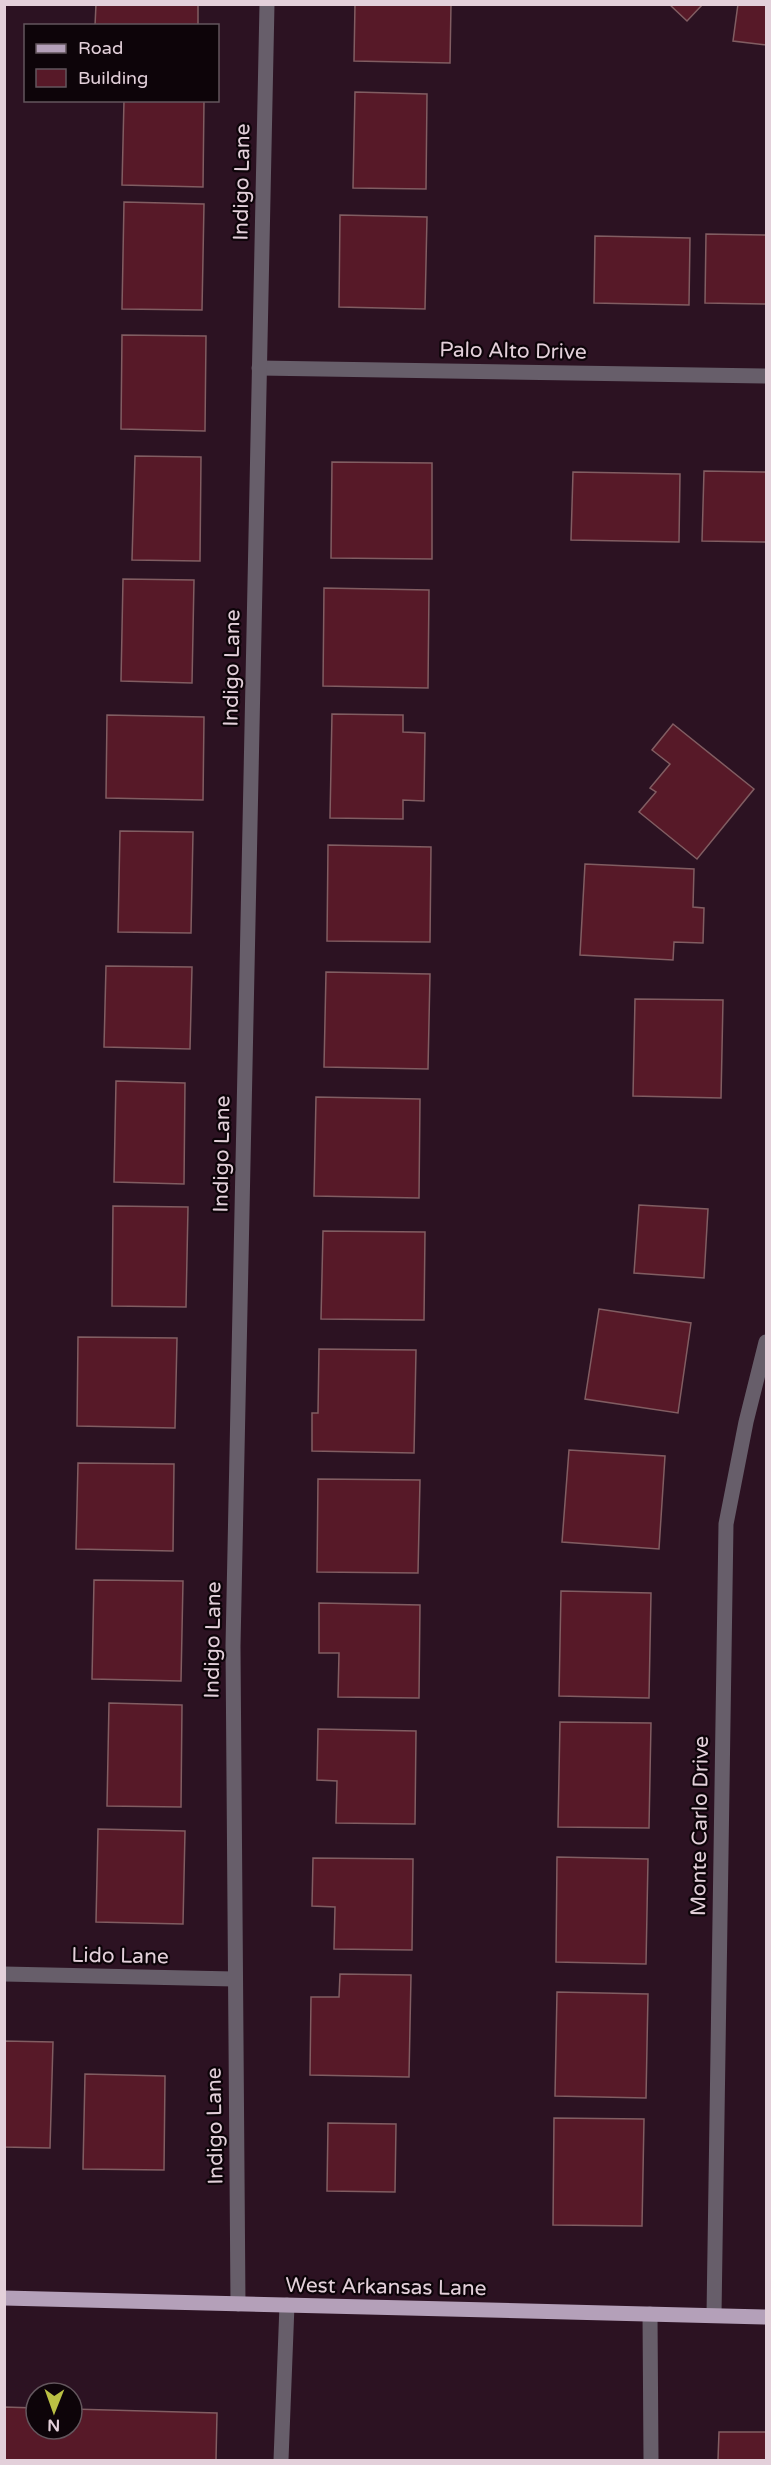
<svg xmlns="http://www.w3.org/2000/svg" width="771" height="2465" font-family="'Varela Round',sans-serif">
  <rect width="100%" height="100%" fill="#2c1222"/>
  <g fill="#571928" stroke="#815d62" stroke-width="1.5">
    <polygon points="96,4 198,4 198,26 95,26"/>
    <polygon points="355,4 451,4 450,63 354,61"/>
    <polygon points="669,4 703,4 687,21"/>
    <polygon points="738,4 766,4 766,45 733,41"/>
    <polygon points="355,92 427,94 426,189 353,188"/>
    <polygon points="124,100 204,100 203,187 122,185"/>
    <polygon points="124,202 204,204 202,310 122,309"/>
    <polygon points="340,215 427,217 425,309 339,307"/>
    <polygon points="706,234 766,235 766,304 705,303"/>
    <polygon points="595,236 690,238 689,305 594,303"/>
    <polygon points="122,335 206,336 205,431 121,429"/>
    <polygon points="135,456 201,457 200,561 132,560"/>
    <polygon points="332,462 432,463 432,559 331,558"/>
    <polygon points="704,471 766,472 766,542 702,541"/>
    <polygon points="573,472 680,474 679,542 571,540"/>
    <polygon points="123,579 194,580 192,683 121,681"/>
    <polygon points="324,588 429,590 428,688 323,686"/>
    <polygon points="332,714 403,715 403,732 425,733 424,801 403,800 403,819 330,818"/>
    <polygon points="107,715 204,717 203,800 106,798"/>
    <polygon points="673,724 754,789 697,859 639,812 656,792 650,788 670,764 652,750"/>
    <polygon points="120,831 193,832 191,933 118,932"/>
    <polygon points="328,845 431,847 430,942 327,941"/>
    <polygon points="585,864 694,869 693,907 704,908 703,943 674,942 673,960 580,955"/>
    <polygon points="106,966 192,967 190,1049 104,1047"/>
    <polygon points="326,972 430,974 428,1069 324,1067"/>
    <polygon points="635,999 723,1000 721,1098 633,1096"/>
    <polygon points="116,1081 185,1083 184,1184 114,1182"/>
    <polygon points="316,1097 420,1099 419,1198 314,1196"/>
    <polygon points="639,1205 708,1209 704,1278 634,1273"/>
    <polygon points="113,1206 188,1207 186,1307 112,1306"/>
    <polygon points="323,1231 425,1232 424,1320 321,1319"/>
    <polygon points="599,1309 691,1323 678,1413 585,1399"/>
    <polygon points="78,1337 177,1338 175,1428 77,1426"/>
    <polygon points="319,1349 416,1350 414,1453 312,1451 312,1413 318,1413"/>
    <polygon points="569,1450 665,1456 659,1549 562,1542"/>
    <polygon points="78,1463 174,1464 173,1551 76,1549"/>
    <polygon points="318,1479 420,1480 418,1573 317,1572"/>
    <polygon points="94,1580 183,1581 181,1681 92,1679"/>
    <polygon points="561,1591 651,1593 649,1698 559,1696"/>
    <polygon points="319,1603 420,1605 419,1698 338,1697 339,1653 319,1653"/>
    <polygon points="109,1703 182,1705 181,1807 107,1806"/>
    <polygon points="560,1722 651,1723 649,1828 558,1827"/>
    <polygon points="318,1729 416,1731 415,1824 336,1823 337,1781 317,1780"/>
    <polygon points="98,1829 185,1831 183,1924 96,1922"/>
    <polygon points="557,1857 648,1859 646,1964 556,1962"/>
    <polygon points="313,1858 413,1859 412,1950 334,1949 335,1907 312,1906"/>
    <polygon points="340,1974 411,1975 409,2077 310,2075 311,1997 339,1997"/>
    <polygon points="557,1992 648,1994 646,2098 555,2096"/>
    <polygon points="4,2041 53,2042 50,2148 4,2147"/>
    <polygon points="85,2074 165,2076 164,2170 83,2169"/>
    <polygon points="554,2118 644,2119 642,2226 553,2225"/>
    <polygon points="328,2123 396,2124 395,2192 327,2191"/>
    <polygon points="4,2407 36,2408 36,2429 72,2429 72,2409 217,2413 216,2460 4,2460"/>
    <polygon points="719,2432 766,2432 766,2460 718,2460"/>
  </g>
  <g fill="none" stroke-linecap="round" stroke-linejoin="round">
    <g stroke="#675e6a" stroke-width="15">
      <polyline points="259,368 766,376"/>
      <polyline points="4,1974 234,1979"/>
      <polyline points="238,2304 233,1646 267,4"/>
      <polyline points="650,2314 651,2460"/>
      <polyline points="714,2315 726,1524 746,1422 766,1342"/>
      <polyline points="281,2460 287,2305"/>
    </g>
    <polyline stroke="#b4a0b9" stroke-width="15" points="4,2298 766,2317"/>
  </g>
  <g text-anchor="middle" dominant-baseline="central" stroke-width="4.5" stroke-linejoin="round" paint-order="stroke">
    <g font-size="21" fill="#e3d0da" stroke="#0d0409">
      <text transform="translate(242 182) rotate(-89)">Indigo Lane</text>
      <text transform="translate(513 351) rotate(1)">Palo Alto Drive</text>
      <text transform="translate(232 668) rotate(-89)">Indigo Lane</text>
      <text transform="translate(222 1154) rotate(-89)">Indigo Lane</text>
      <text transform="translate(213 1640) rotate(-89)">Indigo Lane</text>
      <text transform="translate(700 1826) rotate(-89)">Monte Carlo Drive</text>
      <text transform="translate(120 1956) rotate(1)">Lido Lane</text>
      <text transform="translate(215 2126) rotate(-91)">Indigo Lane</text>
      <text transform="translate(386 2287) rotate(1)">West Arkansas Lane</text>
    </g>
  </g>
  <rect width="771" height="2465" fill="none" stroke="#e3d0da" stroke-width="12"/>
  <rect x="24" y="24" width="195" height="78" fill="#0d0409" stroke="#63565d" stroke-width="1.5"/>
  <rect x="36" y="44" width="30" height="9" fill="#b4a0b9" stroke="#63565d" stroke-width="1.5"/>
  <text x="78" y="54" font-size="18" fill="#e3d0da">Road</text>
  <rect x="36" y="69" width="30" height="18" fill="#571928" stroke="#63565d" stroke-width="1.5"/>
  <text x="78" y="84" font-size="18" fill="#e3d0da">Building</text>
  <g transform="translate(54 2411) rotate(181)"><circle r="28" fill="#0d0409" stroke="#63565d" stroke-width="1.5"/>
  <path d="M0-4.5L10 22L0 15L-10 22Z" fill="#bbc044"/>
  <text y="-9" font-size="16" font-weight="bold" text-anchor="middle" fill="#e3d0da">N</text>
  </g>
</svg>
